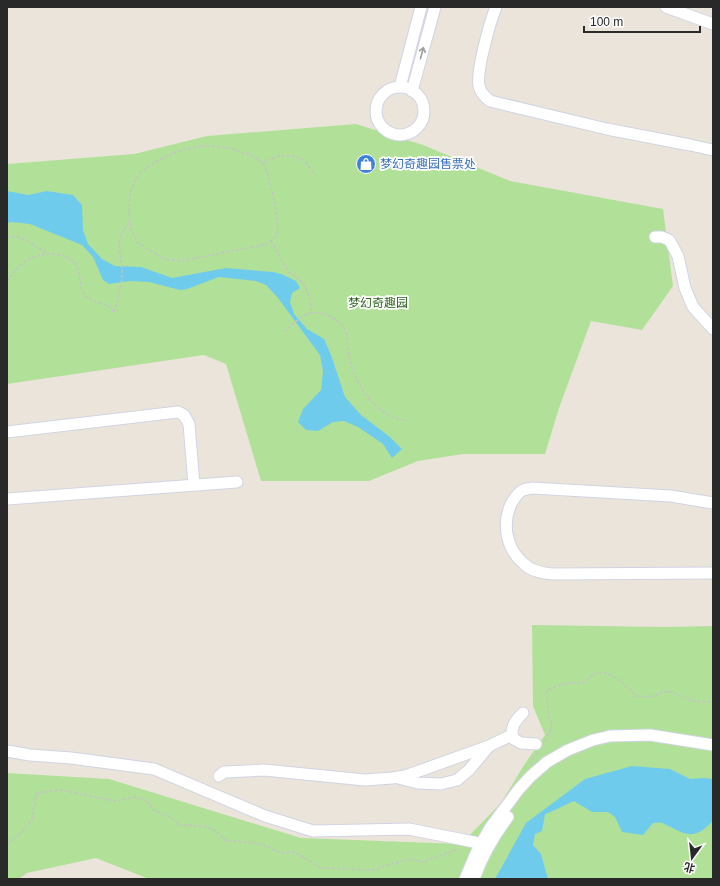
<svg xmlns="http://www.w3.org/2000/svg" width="720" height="886" font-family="Helvetica,'Noto Sans SC',sans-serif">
  <rect width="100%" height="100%" fill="#ebe4db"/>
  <g fill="#b1e198">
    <polygon points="356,124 423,145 510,181 663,209 673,286 642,330 591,321 559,408 545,454 463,454 418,461 369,481 261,481 226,364 204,355 7,384 7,164 134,154 207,136"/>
    <polygon points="532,625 664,627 713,626 713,879 149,879 96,858 27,873 19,879 7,879 7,773 109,779 301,838 461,844 501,803 524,765 545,735 533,706"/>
  </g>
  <g fill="#6fcbec">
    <polygon points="7,191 28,195 47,191 73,195 82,205 83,230 88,244 102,259 115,266 141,267 172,278 226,268 273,272 281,274 296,281 300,288 292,293 290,302 294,314 307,329 324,339 331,355 345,397 361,415 390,437 402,449 392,458 383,444 358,427 344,421 333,422 318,431 306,430 298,422 303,409 321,390 323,371 320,355 278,298 266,285 256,281 219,277 187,289 180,290 149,282 130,281 109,284 103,280 93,257 82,245 30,224 11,222 7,223"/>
    <path d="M632,766L670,769L690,779L703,778L713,779V820C711,824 707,826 704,829C689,841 677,829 662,823C659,822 656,823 653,823L643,835L622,832L615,817L608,812H592L574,801C564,805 555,811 545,814L542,831L535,834L533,845L541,854L548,879H495L526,823L585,779Z"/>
  </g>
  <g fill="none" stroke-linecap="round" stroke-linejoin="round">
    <g stroke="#d0d4e2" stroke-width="13">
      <g id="minor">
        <path d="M496,7C490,22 476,71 479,86C480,92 485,97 490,101L607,129L690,145L713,150"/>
        <polyline points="666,7 713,24"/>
        <polyline points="400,87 421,7"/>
        <circle cx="400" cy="111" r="24"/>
        <polyline points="412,91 435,7"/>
        <polyline points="655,237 662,237 669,240 671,243 678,256 685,288 693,307 713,329"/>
        <polyline points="7,432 178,412 184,415 189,424 194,485"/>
        <polyline points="7,499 237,482"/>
        <path d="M713,503L671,496L532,488C529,489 526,489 523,490C518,492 514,499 511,504C502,524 506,548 523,563C531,571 541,573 552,574L713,573"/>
        <path d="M523,713C515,721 511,726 512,738L521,743L536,744"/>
        <polyline points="7,751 30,755 71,758 154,769 265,816 313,831 409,829 489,845"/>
        <polyline points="219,776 224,772 264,770 365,780 392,778 405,776 489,746 512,735"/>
        <polyline points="398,778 418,783 441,784 457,780 469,770 489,746"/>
        <polyline points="465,879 477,851 490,828 519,789 531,776 547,762 568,750 593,740 610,736 650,735 713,745"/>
        <path d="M474,879C482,856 493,837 508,817"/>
      </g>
    </g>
    <g stroke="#c3c3c3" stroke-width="1.5" stroke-dasharray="3 2" stroke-linecap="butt">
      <path d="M202,146C221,146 242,149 258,160C259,160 262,162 263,163C270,174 279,220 277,232C275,238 271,241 267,244L181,261L164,259L138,243L131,230L129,208L130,195L134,183L142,171L162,158L182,150Z"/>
      <path d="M263,163C274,155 294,152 305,162C309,166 312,171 316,175"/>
      <path d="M7,237C22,234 36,247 48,254"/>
      <polyline points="271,241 288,271 299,279 305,286 309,297 312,313"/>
      <path d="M7,281C12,275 17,268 23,263C37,252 65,249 76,265C82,274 78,285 84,294C89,302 100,301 108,306C111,307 112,310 114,312"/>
      <path d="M114,312C118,299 122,286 122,272C122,261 117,245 121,235C123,230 127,226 129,222"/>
      <path d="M285,332C300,316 311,306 333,318C337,320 341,323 344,328C348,334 347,347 349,355C353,379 368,405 391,416C396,419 403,420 408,421"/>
      <polyline points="545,741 551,729 552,723 548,715 547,690 566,683 582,683 594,674 602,672 614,676 624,684 636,696 649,697 656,695 663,692 669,691 692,701 713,702"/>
      <polyline points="530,764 538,752"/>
      <polyline points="7,844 19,835 32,820 37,793 61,790 115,801 135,797 147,801 153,810 168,816 181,825 203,826 217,831 225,840 261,844 281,853 292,852 298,854 321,868 373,870 388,865 410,859 423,862 459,849"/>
    </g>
    <use href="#minor" stroke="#fff" stroke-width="11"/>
  </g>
  <defs><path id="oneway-shaft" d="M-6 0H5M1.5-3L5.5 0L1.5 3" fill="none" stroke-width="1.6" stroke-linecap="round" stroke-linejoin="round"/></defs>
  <use stroke="#9f9f9f" href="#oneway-shaft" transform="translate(422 53) rotate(-75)"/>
  <defs>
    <g id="shop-disc" transform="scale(1)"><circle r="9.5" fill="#3f7fe0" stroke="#fff"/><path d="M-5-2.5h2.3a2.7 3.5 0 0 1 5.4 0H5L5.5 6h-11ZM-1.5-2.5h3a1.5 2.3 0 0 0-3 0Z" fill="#fff"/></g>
  </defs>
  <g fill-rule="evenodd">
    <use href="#shop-disc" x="366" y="164"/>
  </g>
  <g text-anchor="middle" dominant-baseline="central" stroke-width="3.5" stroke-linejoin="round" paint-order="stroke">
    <g font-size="12" fill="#366cbe" stroke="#fff" text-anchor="start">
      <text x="380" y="164">梦幻奇趣园售票处</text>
    </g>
    <g font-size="12" fill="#2a641b" stroke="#fff">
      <text x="378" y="303">梦幻奇趣园</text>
    </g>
  </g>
  <rect width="720" height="886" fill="none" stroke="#292929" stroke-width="16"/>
  <g transform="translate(692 858) rotate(195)" stroke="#ffffff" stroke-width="3" paint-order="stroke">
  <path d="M0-3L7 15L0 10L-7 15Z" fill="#292929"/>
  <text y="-6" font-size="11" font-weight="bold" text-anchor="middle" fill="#292929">北</text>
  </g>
  <path d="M584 26v6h116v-6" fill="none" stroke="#292929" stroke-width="2"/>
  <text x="590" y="26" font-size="12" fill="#292929" stroke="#ffffff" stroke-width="3" paint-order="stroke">100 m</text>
</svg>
